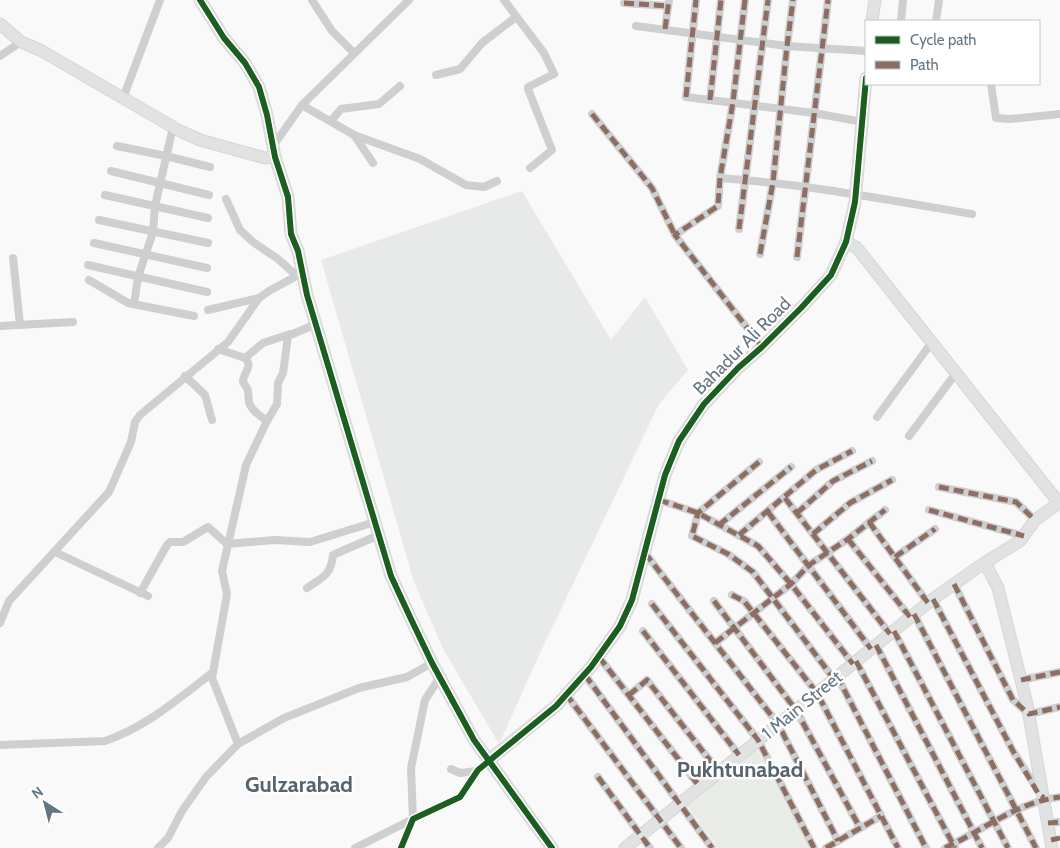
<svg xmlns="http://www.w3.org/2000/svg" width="1060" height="848" font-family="Cabin,sans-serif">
  <rect width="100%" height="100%" fill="#f9f9f9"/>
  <polygon fill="#e8e9e9" points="522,191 611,340 645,297 688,370 659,404 541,651 499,744 443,649 414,582 321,260"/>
  <polygon fill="#e8ebe6" points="756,747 810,848 718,848 686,804"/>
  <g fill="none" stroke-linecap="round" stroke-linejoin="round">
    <g stroke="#d5d6d7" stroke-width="13">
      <g id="secondary">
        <polyline points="200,0 224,38 245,63 259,87 267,115 275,157 288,197 291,234 298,251 307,295 391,576 410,617 432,663 474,740 552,848"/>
        <polyline points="872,21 875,0"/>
        <polyline points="0,24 21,42 42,51 178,130 200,140 265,158 275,157"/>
        <polyline points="985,563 998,588 1027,704 1052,848"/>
        <polyline points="489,760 556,706 591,667 620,626 632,600 665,475 679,441 704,404 738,368 762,347 801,308 831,275 846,242 855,202 866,78"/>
        <polyline points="625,848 933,599 981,565 1020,541 1035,520 1059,503 857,248 846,242"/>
      </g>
    </g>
    <g stroke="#cecfd0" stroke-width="8">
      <polyline points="312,0 332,31 354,53"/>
      <polyline points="504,0 544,53 554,74 528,87 528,89 552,150 530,168"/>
      <polyline points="696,0 686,97 814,113 863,122"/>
      <polyline points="745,0 733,102 720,178 718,206 675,235 762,347"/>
      <polyline points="624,3 668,6"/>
      <polyline points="901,21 903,0"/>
      <polyline points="936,21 939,0"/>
      <polyline points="636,26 787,46 866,51"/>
      <polyline points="665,29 669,0"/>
      <polyline points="0,56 21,42"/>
      <polyline points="436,75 460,69 482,43 516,17"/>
      <polyline points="991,84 996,118 1010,119 1060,114"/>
      <polyline points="123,98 160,0"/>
      <polyline points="710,100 721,0"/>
      <polyline points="302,105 354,135 420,159 466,185 484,187 497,181"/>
      <polyline points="592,114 652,188 675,235"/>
      <polyline points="331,121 341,109 379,104 400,86"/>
      <polyline points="354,135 373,163"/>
      <polyline points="117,146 166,156 210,167"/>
      <polyline points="273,146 302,105 409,0"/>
      <polyline points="111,171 209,195"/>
      <path d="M720,178C805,184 888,200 972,214"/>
      <polyline points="105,195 208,218"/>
      <polyline points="226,199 240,230 253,242 278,259 297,276"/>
      <polyline points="99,220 208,243"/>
      <polyline points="739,229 768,0"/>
      <polyline points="94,243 207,268"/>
      <polyline points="760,254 773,182 787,46 793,0"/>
      <polyline points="797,257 828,0"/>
      <polyline points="13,258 20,325"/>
      <polyline points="88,265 207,292"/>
      <polyline points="89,280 128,303 194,316"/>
      <polyline points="134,304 138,277 153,232 155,206 173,127"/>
      <polyline points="208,310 259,298"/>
      <polyline points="0,326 73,322"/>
      <path d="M218,349L245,358C254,367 243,372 243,382C251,393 247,391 249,402C251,410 260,416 267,421"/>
      <polyline points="245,358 263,343 290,334"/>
      <polyline points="185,376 205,395 212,420"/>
      <polyline points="877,417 932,342"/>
      <polyline points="909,436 956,373"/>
      <polyline points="759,462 698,513 692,536 728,554 753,572 834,679"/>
      <polyline points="939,487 1016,502 1035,520"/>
      <polyline points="785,498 890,634"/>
      <polyline points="659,500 698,513 758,546 791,584 853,664"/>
      <polyline points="929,510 1024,536"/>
      <polyline points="768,512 871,649"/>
      <polyline points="797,513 833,481 872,461"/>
      <polyline points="869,522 928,603"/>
      <polyline points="719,525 791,467"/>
      <polyline points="813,534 850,503 892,480"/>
      <polyline points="739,535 816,470 852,451"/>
      <polyline points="848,539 910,617"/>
      <polyline points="55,552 148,596"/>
      <polyline points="645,553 778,724 838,841"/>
      <polyline points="895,557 935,529"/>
      <polyline points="954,584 1013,700 1029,714 1060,707"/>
      <path d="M307,588C323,577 331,575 333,555L335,554L379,535"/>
      <polyline points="140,593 167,545 170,542 183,542 208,527 227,544 275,540 310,542 375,522"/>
      <polyline points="732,595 744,601 817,693 898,848"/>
      <polyline points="933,599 1013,751 1041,795"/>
      <polyline points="714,601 796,710 860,828"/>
      <polyline points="652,604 758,740 814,848"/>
      <polyline points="914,614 1036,848"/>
      <polyline points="0,623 9,601 109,492 131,442 135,422 140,415 228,342 259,298 269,291 302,273"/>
      <polyline points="643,631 739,755"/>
      <polyline points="894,631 1008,848"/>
      <polyline points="715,643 791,584 809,565 848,539 885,510"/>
      <polyline points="876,645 982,848"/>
      <polyline points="599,657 700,787"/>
      <polyline points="856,661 955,848"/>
      <polyline points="585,675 712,848"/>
      <polyline points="837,676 926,848"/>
      <polyline points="1021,680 1060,672"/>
      <polyline points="566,694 681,848"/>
      <polyline points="629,695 647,680 719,772"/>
      <polyline points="238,744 212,678 227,594 222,571 246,465 267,421 277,404 278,383 283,373 288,336 316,324"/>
      <path d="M0,745L105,741C146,727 178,699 212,673"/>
      <polyline points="451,769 460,773 477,771"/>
      <polyline points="598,777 650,848"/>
      <polyline points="1048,823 1060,822"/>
      <polyline points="158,848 168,838 182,811 206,777 238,744 284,718 359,688 407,677 432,663"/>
      <polyline points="355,848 413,819 411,768 425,700 440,677"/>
      <polyline points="401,848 413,819 460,797 478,770 489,760"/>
      <polyline points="826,848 881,816"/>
      <path d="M945,848C983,830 1018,802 1060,797"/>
    </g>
    <use href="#secondary" stroke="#e1e2e2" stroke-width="11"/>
    <g stroke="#8d6e63" stroke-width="5" stroke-dasharray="10 5" stroke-linecap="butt">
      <polyline points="745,0 733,102 720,178 718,206 675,235 762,347"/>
      <polyline points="624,3 668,6"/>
      <polyline points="665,29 669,0"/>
      <polyline points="686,97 696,0"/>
      <polyline points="710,100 721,0"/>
      <polyline points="592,114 652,188 675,235"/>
      <polyline points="739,229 768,0"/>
      <polyline points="760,254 773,182 787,46 793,0"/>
      <polyline points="797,257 828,0"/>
      <polyline points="759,462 698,513 692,536 728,554 753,572 834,679"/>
      <polyline points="939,487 1016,502 1035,520"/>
      <polyline points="785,498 890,634"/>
      <polyline points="659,500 698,513 758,546 791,584 853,664"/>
      <polyline points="929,510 1024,536"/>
      <polyline points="768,512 871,649"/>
      <polyline points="797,513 833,481 872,461"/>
      <polyline points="869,522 928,603"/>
      <polyline points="719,525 791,467"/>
      <polyline points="813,534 850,503 892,480"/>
      <polyline points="739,535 816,470 852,451"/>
      <polyline points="848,539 910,617"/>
      <polyline points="645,553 778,724 838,841"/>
      <polyline points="895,557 935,529"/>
      <polyline points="954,584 1013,700 1029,714 1060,707"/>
      <polyline points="732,595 744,601 817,693 898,848"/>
      <polyline points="933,599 1013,751 1038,793 1044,798"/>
      <polyline points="714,601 796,710 860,828"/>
      <polyline points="652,604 758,740 814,848"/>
      <polyline points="914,614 1036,848"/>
      <polyline points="643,631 739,755"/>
      <polyline points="894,631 1008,848"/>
      <polyline points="715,643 791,584 809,565 848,539 885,510"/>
      <polyline points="876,645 982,848"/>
      <polyline points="599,657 700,787"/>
      <polyline points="856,661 955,848"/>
      <polyline points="585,675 712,848"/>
      <polyline points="837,676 926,848"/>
      <polyline points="1021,680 1060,672"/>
      <polyline points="566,694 681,848"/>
      <polyline points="629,695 647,680 719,772"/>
      <polyline points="598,777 650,848"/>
      <polyline points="1048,823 1060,822"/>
      <polyline points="1051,840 1060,838"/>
      <polyline points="826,848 881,816"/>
      <path d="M945,848C983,830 1018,802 1060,797"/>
    </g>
    <g stroke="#fff" stroke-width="9">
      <g id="cycleway">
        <polyline points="200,0 224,38 245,63 259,87 267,115 275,157 288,197 291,234 298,251 307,295 391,576 410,617 432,663 474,740 552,848"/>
        <polyline points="401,848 413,819 460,797 478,770 556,706 591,667 620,626 632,600 665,475 679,441 704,404 738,368 762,347 801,308 831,275 846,242 855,202 866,78"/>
      </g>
    </g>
    <use href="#cycleway" stroke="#1b5e20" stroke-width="6"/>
  </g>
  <g text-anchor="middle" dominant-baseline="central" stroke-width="5" stroke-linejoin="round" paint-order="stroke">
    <g font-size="18" fill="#657683" stroke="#fff">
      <text transform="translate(742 346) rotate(-45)">Bahadur Ali Road</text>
      <text transform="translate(802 705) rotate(-39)">1 Main Street</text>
    </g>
    <g font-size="22" font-weight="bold" fill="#57646e" stroke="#fff">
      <text x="740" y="769">Pukhtunabad</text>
      <text x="299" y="784">Gulzarabad</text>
    </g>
  </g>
  <rect x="865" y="20" width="175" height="65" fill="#ffffff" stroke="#c1c8cd"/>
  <rect x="875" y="36" width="25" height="8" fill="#1b5e20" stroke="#c1c8cd"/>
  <text x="910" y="45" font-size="15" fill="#657683">Cycle path</text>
  <rect x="875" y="61" width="25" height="8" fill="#8d6e63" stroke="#c1c8cd"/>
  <text x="910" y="70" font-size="15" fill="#657683">Path</text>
  <g transform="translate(45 803) rotate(324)" stroke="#ffffff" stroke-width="4" paint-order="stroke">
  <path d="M0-4L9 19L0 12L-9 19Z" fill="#657683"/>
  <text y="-8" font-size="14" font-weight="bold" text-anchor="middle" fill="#657683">N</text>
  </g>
</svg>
